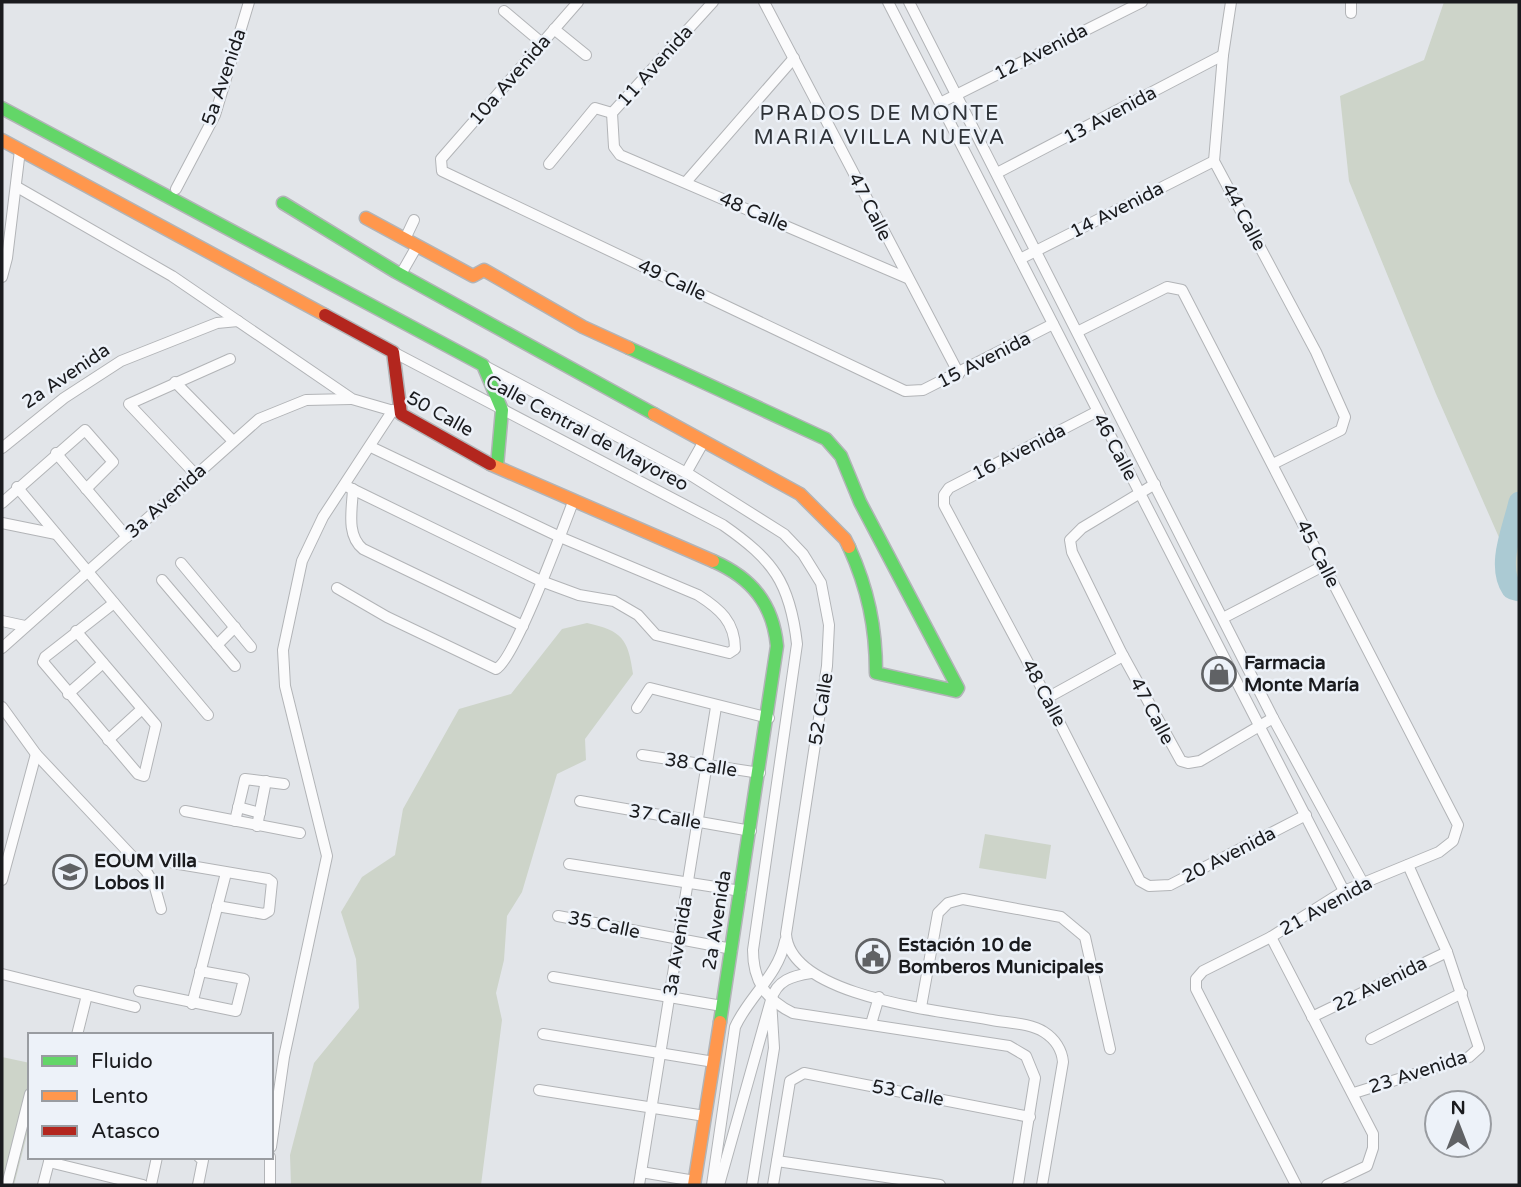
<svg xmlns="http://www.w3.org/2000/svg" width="1521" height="1187" font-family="'Varela Round',sans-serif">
  <rect width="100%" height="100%" fill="#e2e5e9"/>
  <g fill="#cdd4c9">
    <polygon points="1444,2 1519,2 1519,583 1436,394 1349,181 1340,96 1424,60"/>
    <path d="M587,623C622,631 628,638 633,674L585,739L586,760L557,774L522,892L507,916L504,960L496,993L502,1020L481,1185H291L290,1155L314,1063L359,1008L356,959L341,912L362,877L395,855L403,809L459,709L511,694L562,629Z"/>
    <polygon points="985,834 1051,845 1046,879 979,868"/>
    <polygon points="2,1057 30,1063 30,1123 14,1185 2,1185"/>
  </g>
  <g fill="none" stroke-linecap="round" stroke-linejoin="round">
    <path stroke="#abcad3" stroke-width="21" d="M1519,502C1513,529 1496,565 1512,589L1519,591"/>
    <g stroke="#b2b4b7" stroke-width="12">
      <g id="street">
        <polyline points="578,2 441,159 442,171 905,391 923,390 1053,324"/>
        <polyline points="713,2 612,113 614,147 620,155 907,278"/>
        <polyline points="764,2 959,374"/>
        <polyline points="888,2 1344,891"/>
        <polyline points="909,2 1273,718 1363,883"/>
        <polyline points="1231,2 1223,55 1214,161 1316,352 1345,417 1341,430 1273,464"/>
        <polyline points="504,11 542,43"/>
        <polyline points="1351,13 1351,2"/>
        <polyline points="554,29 586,55"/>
        <polyline points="940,103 1142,2"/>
        <polyline points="549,164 595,108 612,113"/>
        <polyline points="997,173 1223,55"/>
        <polyline points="686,182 794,58"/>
        <polyline points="17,187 172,276 352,399 397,412"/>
        <polyline points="176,189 215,115 249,2"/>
        <polyline points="405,239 414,220"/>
        <polyline points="1020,259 1214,161"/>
        <polyline points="401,274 417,246"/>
        <polyline points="2,277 7,258 20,150"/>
        <polyline points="1079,331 1167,287 1182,290 1458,825 1453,841 1439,852 1344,891 1271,937 1203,971 1196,979 1196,989 1296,1185"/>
        <path d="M393,352L723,525C773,560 790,582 797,644L753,950C753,981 766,1000 793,1013L1009,1046L1026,1056L1035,1078L1018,1185"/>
        <path d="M483,365L692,476L784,534L803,554L821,583L829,625L827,666L786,934C790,997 942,1011 992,1020C1008,1023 1030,1023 1044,1032C1055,1039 1062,1050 1063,1062L1042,1185"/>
        <polyline points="175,382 233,441"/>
        <polyline points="1096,412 949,488 944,495 944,505 1047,698 1140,881 1149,886 1170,885 1306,815"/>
        <polyline points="2,448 64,398 121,361 217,323 238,321"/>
        <polyline points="56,453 127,537"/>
        <polyline points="686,473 704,441"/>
        <polyline points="196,475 129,404 230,359"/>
        <polyline points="1155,484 1082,528 1070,540 1072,552 1121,652 1181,761 1188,763 1200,761 1273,718"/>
        <path d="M346,486L541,581L579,595L614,601L638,615L656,635L729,653L735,649C735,622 720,609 698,595L560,537L371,447"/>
        <polyline points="17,487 208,715"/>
        <path d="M353,489C352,510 346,535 363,549L523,626"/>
        <polyline points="2,503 85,430 113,462 86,489"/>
        <polyline points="2,523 56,534"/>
        <polyline points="181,563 251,647"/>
        <polyline points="162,580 235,666"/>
        <path d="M337,588L387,617L496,669C514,661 563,528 573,502"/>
        <polyline points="1223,618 1323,566"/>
        <polyline points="2,621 25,626"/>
        <polyline points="76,631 156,725 144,776 138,774 43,662 45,657 114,603"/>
        <polyline points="217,645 235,627"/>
        <polyline points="2,648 259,419 306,400 351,399"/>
        <polyline points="68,694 103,663"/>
        <polyline points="1047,698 1123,656"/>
        <polyline points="2,707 36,754 146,871 154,884 161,909"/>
        <polyline points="637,708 650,688 769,718"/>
        <polyline points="108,740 142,709"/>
        <polyline points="642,755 760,773"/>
        <polyline points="580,801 751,831"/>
        <polyline points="238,807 260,813"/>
        <polyline points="185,811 300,833"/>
        <polyline points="235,821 245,779 284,784"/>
        <polyline points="257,826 266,781"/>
        <polyline points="173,863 268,879 272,882 269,911 264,914 217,906"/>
        <polyline points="569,864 741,891"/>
        <polyline points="2,880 36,754"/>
        <polyline points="558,916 732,949"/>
        <polyline points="1271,937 1373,1134 1373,1148 1367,1166 1327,1185"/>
        <polyline points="2,974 135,1007"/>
        <polyline points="553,977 722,1006"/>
        <polyline points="139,991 236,1011 244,979 200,971"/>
        <path d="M771,1000C777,980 792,976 811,973"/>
        <polyline points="192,1004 226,873"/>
        <polyline points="921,1007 938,913 948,903 963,899 1061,917 1085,937 1110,1049"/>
        <polyline points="1312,1017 1447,952"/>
        <polyline points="871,1024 879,997"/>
        <polyline points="543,1034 714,1062"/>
        <polyline points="77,1035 87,995"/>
        <polyline points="1371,1039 1462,993"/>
        <polyline points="539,1090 705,1116"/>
        <polyline points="1354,1093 1469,1057 1479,1048 1447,952 1408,865"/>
        <polyline points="271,1147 284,1057 327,856 285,686 283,650 302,561 323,517 393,410"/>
        <polyline points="777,1161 940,1185"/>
        <polyline points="49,1162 143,1185"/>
        <polyline points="641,1172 695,1181"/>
        <polyline points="7,1185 30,1094"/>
        <polyline points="43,1185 50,1158"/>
        <polyline points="151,1185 157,1157"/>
        <polyline points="198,1185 203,1160 199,1157"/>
        <polyline points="270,1185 270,1157"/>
        <polyline points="639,1185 716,707"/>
        <path d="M712,1185L735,1027C749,996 778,976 785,941"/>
        <polyline points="719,1185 771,1000 774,1048 752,1185"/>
        <polyline points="773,1185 790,1081 804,1073 1030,1117"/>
      </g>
    </g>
    <g stroke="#b2b4b7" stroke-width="15">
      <g id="fast">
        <polyline points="2,108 483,365 502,410 497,466"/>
        <polyline points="283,203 396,272 654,414"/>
        <path d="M629,348L826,439L841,456L860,502L958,688L956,691L876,673C876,627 868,589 849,547"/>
        <path d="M713,561C752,578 773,604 777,646L720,1022"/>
      </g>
    </g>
    <g stroke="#b2b4b7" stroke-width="15">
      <g id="slow">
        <polyline points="2,140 325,315"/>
        <polyline points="366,218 473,276 484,270 583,327 629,348"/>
        <polyline points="654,414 800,494 845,539 849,547"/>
        <polyline points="490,464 713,561"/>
        <polyline points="694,1185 720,1022"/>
      </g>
    </g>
    <g stroke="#b2b4b7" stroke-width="15">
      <polyline id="jam" points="325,315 393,352 401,414 490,464"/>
    </g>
    <use href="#street" stroke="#fbfbfc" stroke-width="10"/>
    <use href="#fast" stroke="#63d668" stroke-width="12"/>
    <use href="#slow" stroke="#ff974d" stroke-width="12"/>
    <use href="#jam" stroke="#b3261e" stroke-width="12"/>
  </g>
  <defs>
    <g id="shop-ring" transform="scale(1.75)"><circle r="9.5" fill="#edf2f9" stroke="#606265" stroke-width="1.5"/><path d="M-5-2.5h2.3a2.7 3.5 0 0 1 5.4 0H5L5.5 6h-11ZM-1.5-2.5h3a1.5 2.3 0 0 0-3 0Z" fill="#606265"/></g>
    <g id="school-ring" transform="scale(1.75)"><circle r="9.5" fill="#edf2f9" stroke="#606265" stroke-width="1.5"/><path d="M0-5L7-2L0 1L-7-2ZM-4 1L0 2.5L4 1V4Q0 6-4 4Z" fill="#606265"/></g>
    <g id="civic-ring" transform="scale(1.75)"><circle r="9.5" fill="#edf2f9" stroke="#606265" stroke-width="1.5"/><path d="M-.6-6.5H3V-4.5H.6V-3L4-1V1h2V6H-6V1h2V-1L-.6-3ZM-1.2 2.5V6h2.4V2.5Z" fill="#606265"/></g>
  </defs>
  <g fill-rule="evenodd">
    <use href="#shop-ring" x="1219" y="674"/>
    <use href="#school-ring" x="70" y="872"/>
    <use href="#civic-ring" x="873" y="956"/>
  </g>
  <g text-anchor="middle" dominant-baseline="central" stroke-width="5" stroke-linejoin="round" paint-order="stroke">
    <g font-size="19" fill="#1a1b1e" stroke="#edf2f9">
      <text transform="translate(1041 52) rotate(-27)">12 Avenida</text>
      <text transform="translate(655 66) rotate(-48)">11 Avenida</text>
      <text transform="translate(224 77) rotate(-71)">5a Avenida</text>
      <text transform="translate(510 80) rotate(-49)">10a Avenida</text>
      <text transform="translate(1110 115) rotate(-28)">13 Avenida</text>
      <text transform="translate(870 207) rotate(63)">47 Calle</text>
      <text transform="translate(1117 210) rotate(-27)">14 Avenida</text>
      <text transform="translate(754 212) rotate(23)">48 Calle</text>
      <text transform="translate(1244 217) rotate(62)">44 Calle</text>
      <text transform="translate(672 280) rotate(25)">49 Calle</text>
      <text transform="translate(984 360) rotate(-27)">15 Avenida</text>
      <text transform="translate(66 376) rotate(-34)">2a Avenida</text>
      <text transform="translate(440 414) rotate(29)">50 Calle</text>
      <text transform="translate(587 433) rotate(28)">Calle Central de Mayoreo</text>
      <text transform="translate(1115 447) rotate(62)">46 Calle</text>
      <text transform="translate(1019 452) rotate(-27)">16 Avenida</text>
      <text transform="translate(166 501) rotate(-42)">3a Avenida</text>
      <text transform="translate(1318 554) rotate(63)">45 Calle</text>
      <text transform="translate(1044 693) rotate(62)">48 Calle</text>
      <text transform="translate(821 709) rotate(-81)">52 Calle</text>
      <text transform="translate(1152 711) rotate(62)">47 Calle</text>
      <text transform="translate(701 765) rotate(9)">38 Calle</text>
      <text transform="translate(665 817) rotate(10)">37 Calle</text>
      <text transform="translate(1229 855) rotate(-27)">20 Avenida</text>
      <text transform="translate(1326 906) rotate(-29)">21 Avenida</text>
      <text transform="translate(717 920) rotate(-81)">2a Avenida</text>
      <text transform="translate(604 925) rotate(12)">35 Calle</text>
      <text transform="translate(678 946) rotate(-81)">3a Avenida</text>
      <text transform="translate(1380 984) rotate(-26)">22 Avenida</text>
      <text transform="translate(1418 1072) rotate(-18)">23 Avenida</text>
      <text transform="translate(908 1093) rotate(11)">53 Calle</text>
    </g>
    <g font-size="19" font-weight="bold" fill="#1a1b1e" stroke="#edf2f9" text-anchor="start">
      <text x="1244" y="663">Farmacia<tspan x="1244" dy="22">Monte María</tspan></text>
      <text x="94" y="861">EOUM Villa<tspan x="94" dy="22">Lobos II</tspan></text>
      <text x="898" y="945">Estación 10 de<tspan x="898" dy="22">Bomberos Municipales</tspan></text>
    </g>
    <g font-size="21" letter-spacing="2" fill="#2e3237" stroke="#edf2f9">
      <text x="880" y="113">PRADOS DE MONTE<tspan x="880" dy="24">MARIA VILLA NUEVA</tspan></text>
    </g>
  </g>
  <rect width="1521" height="1187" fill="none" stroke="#1a1b1e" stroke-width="7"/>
  <rect x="28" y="1033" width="245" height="126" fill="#edf2f9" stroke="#999ca1" stroke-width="2"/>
  <rect x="42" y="1056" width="35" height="10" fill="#63d668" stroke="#999ca1" stroke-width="2"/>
  <text x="91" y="1068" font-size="21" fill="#1a1b1e">Fluido</text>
  <rect x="42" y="1091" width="35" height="10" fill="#ff974d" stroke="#999ca1" stroke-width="2"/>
  <text x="91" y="1103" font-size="21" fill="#1a1b1e">Lento</text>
  <rect x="42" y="1126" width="35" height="10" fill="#b3261e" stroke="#999ca1" stroke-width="2"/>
  <text x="91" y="1138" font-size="21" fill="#1a1b1e">Atasco</text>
  <g transform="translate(1458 1124)"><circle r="33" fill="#edf2f9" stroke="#999ca1" stroke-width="2"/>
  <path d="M0-5L12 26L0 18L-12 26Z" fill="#606265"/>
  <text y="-10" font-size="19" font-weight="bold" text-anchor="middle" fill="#1a1b1e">N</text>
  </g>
</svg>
